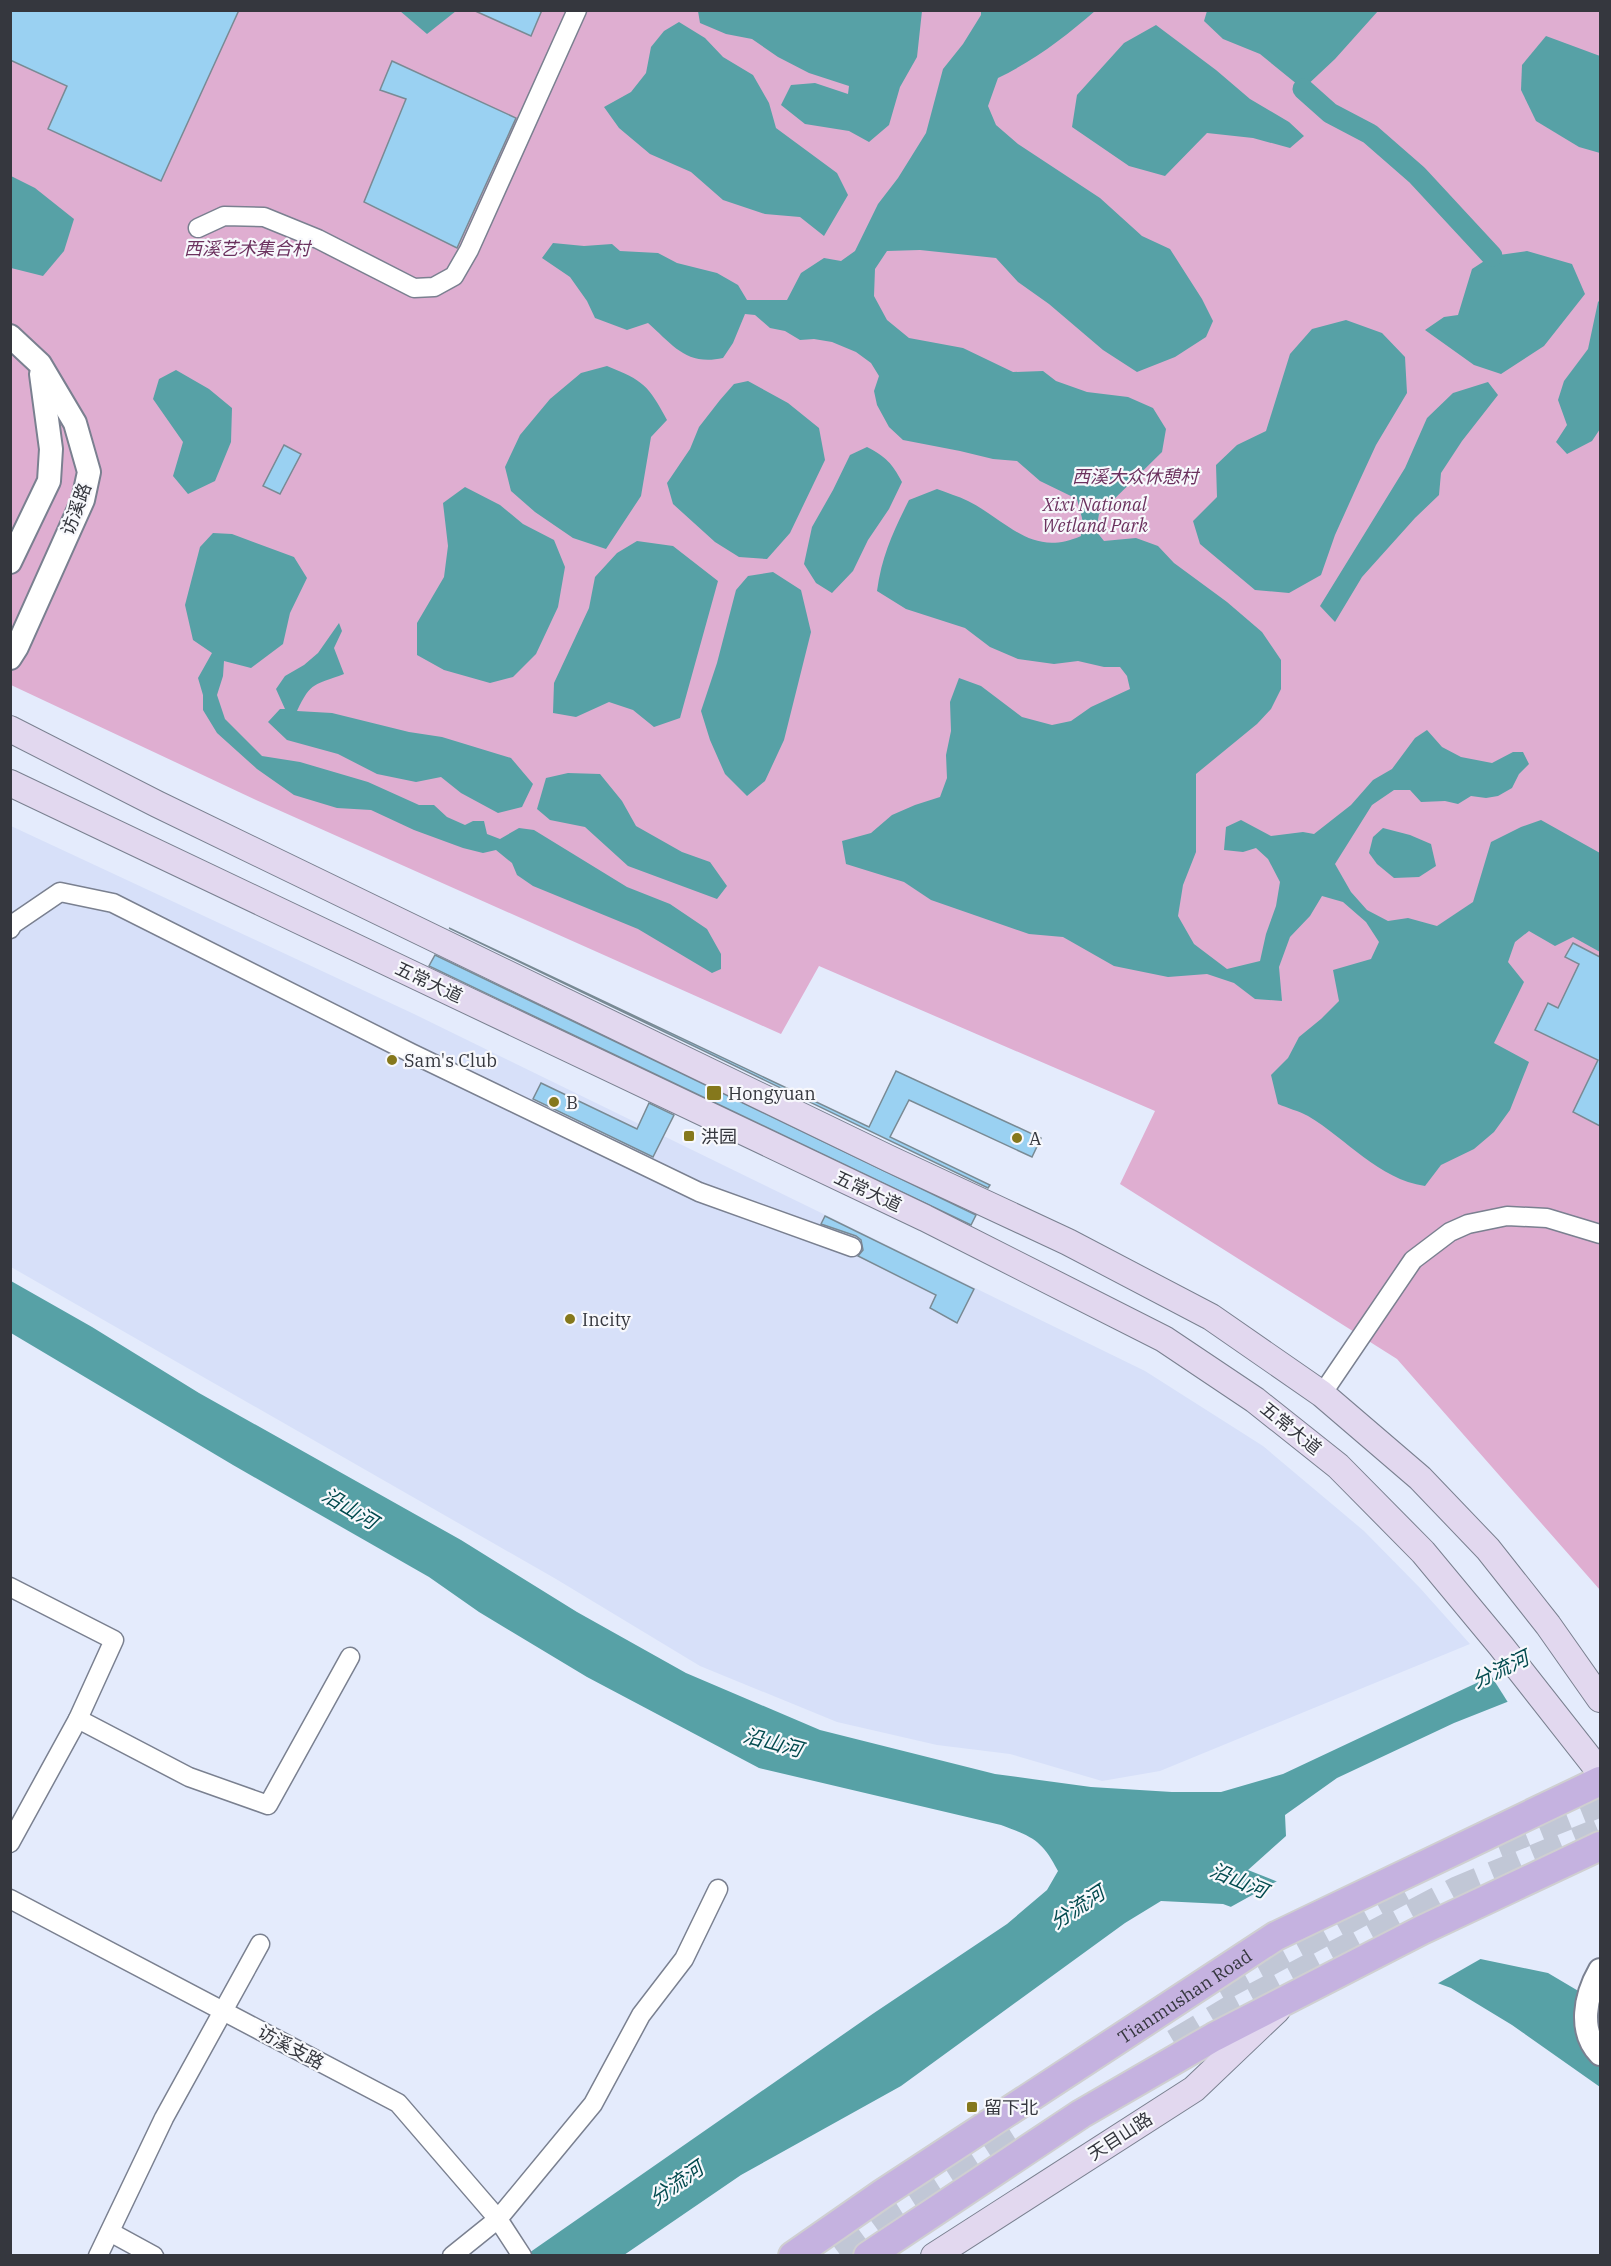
<svg xmlns="http://www.w3.org/2000/svg" width="1611" height="2266" font-family="'IBM Plex Serif','Noto Sans SC',serif">
  <rect width="100%" height="100%" fill="#e4ebfc"/>
  <polygon fill="#d7e0f9" points="11,826 414,1014 1145,1371 1263,1446 1364,1531 1420,1588 1470,1644 1160,1771 1102,1781 1010,1754 937,1745 837,1722 700,1666 556,1579 11,1267"/>
  <polygon fill="#dfaed1" points="11,11 1600,11 1600,1590 1397,1359 1120,1184 1155,1111 819,966 781,1034 256,800 11,685"/>
  <g fill="#57a1a6">
    <polygon points="400,11 456,11 427,34"/>
    <polygon points="698,11 922,11 917,57 900,87 889,125 869,142 849,131 805,124 781,105 791,85 815,83 848,94 849,86 809,73 778,57 752,39 726,34 700,23"/>
    <path d="M981,11H1095C1065,37 1035,60 998,78L988,106L996,125L1018,144L1100,198L1142,236L1170,249L1202,299L1213,321L1206,337L1175,357L1137,372L1103,350L1049,304L1018,282L996,258L920,250L887,251L875,269L874,296L887,320L909,338L963,348L1013,372L1043,371L1056,381L1087,392L1128,397L1153,408L1166,429L1162,452L1099,514L1096,531L1104,541L1136,538L1158,546L1174,563L1227,602L1262,632L1281,660V689L1271,709L1257,724L1196,774V852L1183,885L1178,916L1194,944L1227,969L1260,961L1266,934L1276,906L1280,882L1268,859L1256,848L1243,852L1224,850L1226,827L1241,820L1271,836L1303,832L1314,834L1351,805L1373,780L1392,769L1415,738L1427,730L1442,747L1461,757L1492,763L1513,752H1523L1529,764L1519,774L1512,788L1498,796L1486,798L1471,796L1458,804L1445,801L1421,802L1410,790H1394L1372,805L1335,864L1351,892L1367,910L1388,921L1408,918L1437,926L1473,902L1491,842L1521,827L1541,820L1600,853V952L1573,937L1555,946L1529,931L1515,942L1508,962L1524,982L1494,1043L1529,1062L1510,1110L1494,1132L1474,1149L1441,1165L1425,1186C1378,1179 1347,1139 1308,1116C1299,1111 1287,1108 1278,1104L1271,1075L1288,1058L1299,1037L1321,1019L1339,1001L1333,970L1371,959L1379,942L1366,922L1343,902L1322,896L1310,916L1290,937L1279,967L1282,1001L1255,999L1234,983L1207,974L1168,977L1114,966L1063,937L1029,934L931,900L904,882L846,864L842,841L871,833L892,815L915,805L940,797L947,778L946,755L951,731L950,702L959,678L981,686L1022,717L1052,725L1071,721L1091,707L1130,689L1127,676L1120,667H1104L1078,661L1054,664L1018,659L990,647L965,628L906,609L877,591C882,555 893,532 909,500L937,489C947,493 958,496 968,501C1008,521 1031,558 1081,536L1082,518L1077,499L1040,481L1017,461L993,459L960,451L903,440L889,427L877,405L874,391L879,376L871,363L856,352L832,342L814,339L800,340L785,331L770,328L755,315L745,314L733,343L723,358C686,366 673,345 648,323L627,330L595,318L587,301L570,277L542,258L553,243L584,246L612,244L620,251L658,253L677,263L717,273L738,285L747,300H787L801,273L824,258L841,261L855,251L878,204L898,178L926,133L943,69L963,44L981,15Z"/>
    <polygon points="1207,11 1207,10 1378,11 1335,59 1303,89 1260,54 1223,39 1204,21"/>
    <polygon points="679,22 705,38 723,57 753,75 769,103 776,128 837,173 848,195 824,236 800,217 765,214 723,200 691,172 650,154 619,128 604,107 631,92 646,73 651,47 664,31"/>
    <polygon points="1156,25 1216,70 1250,99 1289,122 1304,136 1290,148 1253,138 1207,133 1165,176 1129,166 1072,127 1077,95 1124,43"/>
    <polygon points="1546,36 1600,56 1600,153 1579,147 1536,121 1521,90 1522,65"/>
    <polygon points="11,176 35,188 74,219 64,251 43,276 11,268"/>
    <polygon points="1527,251 1572,264 1585,294 1544,346 1501,374 1474,365 1425,330 1444,317 1458,315 1472,269 1492,256"/>
    <polygon points="1600,300 1600,429 1592,441 1567,454 1556,442 1567,425 1558,400 1564,381 1588,349 1598,302"/>
    <polygon points="1346,320 1382,333 1405,357 1407,393 1376,445 1358,484 1335,535 1321,575 1289,593 1255,590 1200,544 1193,521 1217,497 1216,465 1237,445 1266,431 1290,354 1312,329"/>
    <path d="M607,366C644,381 648,385 667,420L651,437L641,496L606,549L573,538L535,512L511,491L505,467L520,435L550,399L581,373Z"/>
    <polygon points="176,370 209,389 232,408 231,442 215,481 188,494 173,476 183,442 153,399 159,379"/>
    <polygon points="748,381 788,403 819,428 825,460 790,533 767,559 739,557 715,542 673,504 667,483 690,449 699,427 720,400 734,384"/>
    <polygon points="1488,382 1498,395 1462,441 1441,473 1439,495 1415,518 1362,577 1335,622 1320,606 1405,468 1427,418 1453,393"/>
    <path d="M867,447C886,457 892,463 902,482L889,509L868,540L853,571L832,593L816,583L804,564L812,527L833,490L850,455Z"/>
    <polygon points="465,487 500,505 523,524 554,540 565,567 558,607 536,654 513,677 490,683 444,670 417,655 417,623 444,577 448,546 443,503"/>
    <polygon points="213,533 232,534 294,557 307,578 290,613 283,644 251,668 224,661 223,676 217,695 225,719 262,756 300,762 368,782 419,805 434,805 447,817 465,825 473,821 484,821 487,834 500,839 519,828 534,830 627,887 670,904 707,929 721,954 721,969 712,973 638,929 533,886 517,875 512,863 496,850 483,853 463,848 414,830 371,810 337,808 294,795 257,769 217,733 203,710 203,695 198,678 212,653 193,640 185,605 200,547"/>
    <polygon points="637,541 673,546 718,581 680,718 654,727 633,710 609,702 576,717 553,713 554,683 589,608 595,577 617,553"/>
    <polygon points="773,572 801,590 811,632 784,740 765,781 747,796 725,774 710,740 701,711 717,663 736,590 748,576"/>
    <path d="M339,623L342,631L334,648L344,674C315,685 311,681 297,711L332,713L409,732L442,737L511,758L533,784L522,807L498,813L461,793L441,777L416,782L377,774L338,754L287,740L268,722L280,709H285L276,689L285,676L304,665L318,653Z"/>
    <polygon points="568,773 600,774 622,801 636,826 682,852 710,862 727,886 717,899 628,866 585,827 550,820 537,809 546,778"/>
    <polygon points="1383,828 1410,835 1431,844 1436,866 1419,877 1394,878 1377,864 1369,853 1373,837"/>
    <path d="M11,1281L92,1327L199,1393L461,1540L577,1612L686,1673L820,1730L995,1774L1091,1787L1172,1792H1221L1283,1774L1600,1625V1665L1454,1723L1337,1778L1285,1815L1286,1836L1248,1870L1466,1956L1548,1973L1597,2002L1600,2005V2087L1512,2025L1451,1988L1223,1904L1161,1901L1125,1923L901,2086L741,2175L624,2255H526L874,2013L1007,1924L1047,1890L1058,1871C1042,1840 1033,1837 1001,1825L759,1768L587,1677L479,1612L429,1577L233,1465L11,1333Z"/>
  </g>
  <g fill="#e4ebfc">
    <polygon points="1600,1622 1600,1668 1509,1704 1490,1674"/>
    <polygon points="1279,1880 1466,1953 1484,1957 1435,1985 1227,1909"/>
  </g>
  <g fill="none" stroke-linecap="round" stroke-linejoin="round">
    <polyline stroke="#57a1a6" stroke-width="21" points="1303,89 1330,113 1370,134 1417,175 1492,256"/>
  </g>
  <g fill="#9ad1f2" stroke="#798a94" stroke-width="1.5">
    <polygon points="10,10 239,10 161,181 48,129 67,86 10,60"/>
    <polygon points="473,10 542,10 531,36"/>
    <polygon points="392,61 516,118 457,248 364,202 406,99 380,90"/>
    <polygon points="284,445 301,454 280,494 263,486"/>
    <polygon points="449,928 869,1127 896,1071 1041,1138 1032,1157 909,1100 890,1137 990,1185 988,1188"/>
    <polygon points="1573,943 1600,957 1600,1126 1573,1112 1598,1060 1535,1030 1548,1003 1558,1008 1579,964 1565,957"/>
    <polygon points="435,955 976,1215 971,1225 429,966"/>
    <polygon points="541,1083 637,1129 649,1103 674,1115 653,1157 533,1099"/>
    <polygon points="825,1216 974,1289 957,1323 930,1308 936,1295 858,1256 863,1250 861,1240 856,1236 821,1224"/>
  </g>
  <g fill="none" stroke-linecap="round" stroke-linejoin="round">
    <g stroke="#c1c7d6" stroke-width="30" stroke-dasharray="30 15" stroke-linecap="butt">
      <polyline points="1497,1843 1600,1802"/>
      <polyline points="1218,1988 1403,1889"/>
      <polyline points="1175,2044 1237,2007 1458,1891 1599,1833"/>
      <polyline points="841,2256 882,2226 1024,2136"/>
    </g>
    <g stroke="#7a8090" stroke-width="21">
      <g id="minor">
        <polyline points="198,228 224,216 264,217 318,239 414,288 434,287 454,276 469,250 577,10"/>
        <polyline points="10,929 13,924 60,892 113,903 411,1053 699,1192 852,1247"/>
        <polyline points="1322,1394 1413,1260 1450,1232 1468,1224 1507,1216 1547,1218 1600,1234"/>
        <polyline points="10,1587 114,1640 78,1719 10,1843"/>
        <polyline points="78,1719 189,1777 268,1805 350,1657"/>
        <polyline points="10,1899 398,2103 498,2219 522,2256"/>
        <polyline points="110,2232 154,2256"/>
        <polyline points="98,2256 164,2118 260,1944"/>
        <polyline points="452,2256 498,2219 593,2104 641,2015 684,1959 718,1889"/>
      </g>
    </g>
    <g stroke="#7a8090" stroke-width="26">
      <g id="tertiary">
        <polyline points="10,336 40,364 75,423 89,472 83,500 17,647 10,658"/>
        <polyline points="10,562 49,481 51,449 41,374"/>
        <path d="M1600,1970C1585,1996 1578,2031 1600,2054"/>
      </g>
    </g>
    <g stroke="#7a8090" stroke-width="28">
      <g id="secondary">
        <polyline points="10,729 157,804 890,1159 1068,1242 1211,1317 1322,1394 1420,1478 1488,1549 1548,1625 1600,1699"/>
        <polyline points="10,783 925,1218 1164,1339 1255,1400 1338,1466 1423,1552 1501,1646 1600,1772"/>
        <polyline points="934,2256 1194,2089 1277,2010"/>
      </g>
    </g>
    <g stroke="#cfcfd1" stroke-width="32">
      <g id="primary">
        <path id="s1" d="M793,2256L882,2194L1276,1936L1600,1781"/>
        <polyline points="868,2256 1081,2114 1214,2037 1422,1930 1600,1846"/>
      </g>
    </g>
    <use href="#minor" stroke="#fff" stroke-width="18"/>
    <use href="#tertiary" stroke="#fff" stroke-width="22"/>
    <use href="#secondary" stroke="#e2d8ef" stroke-width="26"/>
    <use href="#primary" stroke="#c5b2e0" stroke-width="28"/>
  </g>
  <g fill="#85781c" stroke="#f7f8fc" stroke-width="2">
    <circle cx="392" cy="1060" r="6"/>
    <rect x="706" y="1085" width="16" height="16" rx="3"/>
    <circle cx="554" cy="1102" r="6"/>
    <rect x="683" y="1130" width="12" height="12" rx="3"/>
    <circle cx="1017" cy="1138" r="6"/>
    <circle cx="570" cy="1319" r="6"/>
    <rect x="966" y="2101" width="12" height="12" rx="3"/>
  </g>
  <g text-anchor="middle" dominant-baseline="central" stroke-width="4.5" stroke-linejoin="round" paint-order="stroke">
    <g font-size="18" font-style="italic" fill="#6c325f" stroke="#f7f8fc">
      <text x="247" y="248">西溪艺术集合村</text>
      <text x="1135" y="476">西溪大众休憩村</text>
      <text x="1095" y="504">Xixi National<tspan x="1095" dy="21">Wetland Park</tspan></text>
    </g>
    <g font-size="18" fill="#35373e" stroke="#f7f8fc">
      <text transform="translate(76 509) rotate(-70)">访溪路</text>
      <text transform="translate(429 982) rotate(25)">五常大道</text>
      <text transform="translate(868 1191) rotate(25)">五常大道</text>
      <text transform="translate(1291 1428) rotate(39)">五常大道</text>
      <text stroke="none"><textPath href="#s1" startOffset="470">Tianmushan Road</textPath></text>
      <text transform="translate(291 2047) rotate(28)">访溪支路</text>
      <text transform="translate(1120 2136) rotate(-33)">天目山路</text>
    </g>
    <g font-size="18" fill="#35373e" stroke="#f7f8fc" text-anchor="start">
      <text x="404" y="1060">Sam's Club</text>
      <text x="728" y="1093">Hongyuan</text>
      <text x="566" y="1102">B</text>
      <text x="701" y="1136">洪园</text>
      <text x="1029" y="1138">A</text>
      <text x="582" y="1319">Incity</text>
      <text x="984" y="2107">留下北</text>
    </g>
    <g font-size="20" font-style="italic" fill="#024a4e" stroke="#f7f8fc">
      <text transform="translate(350 1508) rotate(31)">沿山河</text>
      <text transform="translate(1500 1669) rotate(-25)">分流河</text>
      <text transform="translate(773 1742) rotate(15)">沿山河</text>
      <text transform="translate(1239 1880) rotate(23)">沿山河</text>
      <text transform="translate(1077 1907) rotate(-33)">分流河</text>
      <text transform="translate(676 2183) rotate(-35)">分流河</text>
    </g>
  </g>
  <rect width="1611" height="2266" fill="none" stroke="#35373e" stroke-width="24"/>
</svg>
